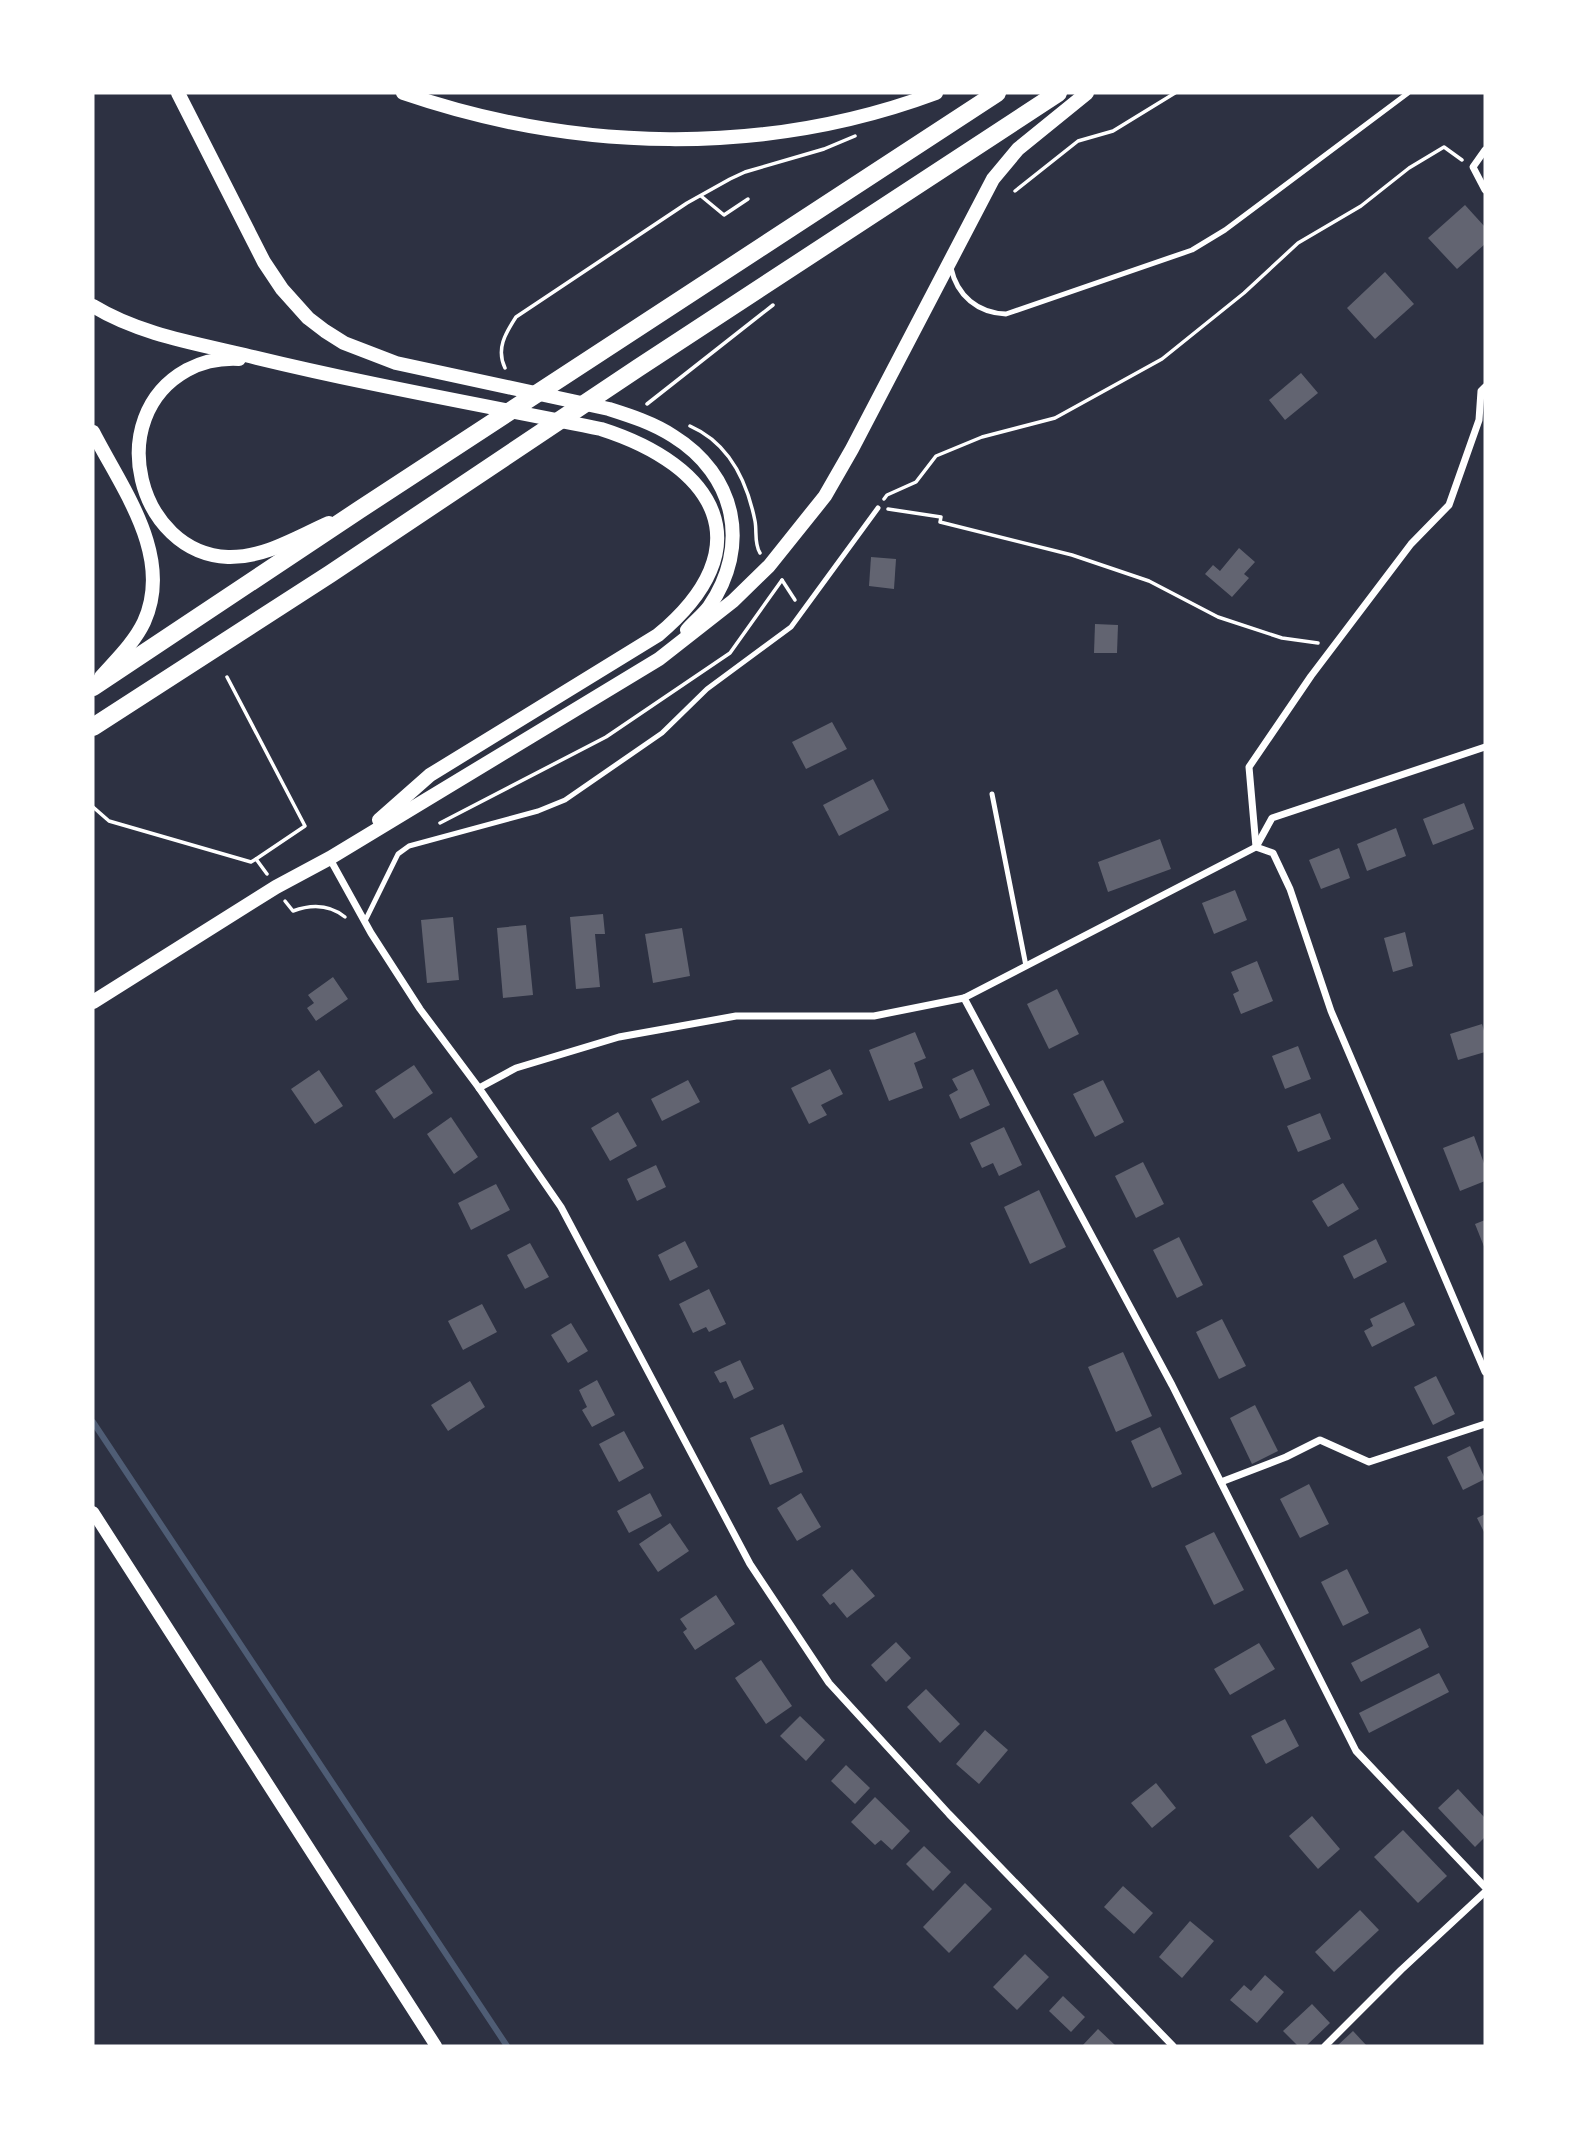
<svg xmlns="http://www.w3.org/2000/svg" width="1578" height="2139" font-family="Mulish,sans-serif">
  <rect width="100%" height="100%" fill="#2d3142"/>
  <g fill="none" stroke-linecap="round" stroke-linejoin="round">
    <polyline stroke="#4f5d75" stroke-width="6" points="93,1422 507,2046"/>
  </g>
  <g fill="#626471">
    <polygon points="1465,205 1485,227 1485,244 1457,269 1428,238"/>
    <polygon points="1385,272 1414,304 1375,339 1347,308"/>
    <polygon points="1301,373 1318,393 1285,420 1269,400"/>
    <polygon points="1239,548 1255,562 1244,574 1249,578 1232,597 1205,574 1213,565 1220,571"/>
    <polygon points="871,557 896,559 894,589 869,586"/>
    <polygon points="1095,624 1118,625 1117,653 1094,653"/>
    <polygon points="832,722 847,749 806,769 792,742"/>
    <polygon points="873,779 889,810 839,836 823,805"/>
    <polygon points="1464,803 1474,829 1433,845 1423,819"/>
    <polygon points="1396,828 1406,856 1367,871 1357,844"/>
    <polygon points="1160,839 1171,869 1108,892 1098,862"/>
    <polygon points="1339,848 1350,878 1321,889 1309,860"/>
    <polygon points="1235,890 1247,920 1214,934 1202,903"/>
    <polygon points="603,914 605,934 595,934 600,987 576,989 570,917"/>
    <polygon points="453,917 459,980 427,983 421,920"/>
    <polygon points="526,925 533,995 503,998 497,928"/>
    <polygon points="682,928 690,976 653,983 645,934"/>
    <polygon points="1405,932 1413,966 1393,972 1384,938"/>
    <polygon points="1257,961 1273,1001 1241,1014 1233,994 1239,991 1231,972"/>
    <polygon points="333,977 348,999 316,1021 307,1008 314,1003 308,995"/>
    <polygon points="1057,989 1079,1034 1049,1049 1027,1004"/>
    <polygon points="1482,1024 1485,1034 1485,1052 1458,1060 1450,1034"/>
    <polygon points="915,1032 926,1058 914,1063 923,1088 889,1101 869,1050"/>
    <polygon points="1298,1046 1311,1079 1285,1089 1272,1056"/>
    <polygon points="414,1065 433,1093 394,1119 375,1091"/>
    <polygon points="830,1069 843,1094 821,1105 827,1115 809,1124 791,1088"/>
    <polygon points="973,1069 990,1105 960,1119 949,1095 958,1090 952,1079"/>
    <polygon points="319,1070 343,1106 315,1124 291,1089"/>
    <polygon points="688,1080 700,1102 662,1121 651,1099"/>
    <polygon points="1103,1080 1124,1122 1095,1137 1073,1094"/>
    <polygon points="618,1112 637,1146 610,1161 591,1128"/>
    <polygon points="1320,1113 1331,1139 1298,1152 1287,1126"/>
    <polygon points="451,1117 478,1157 454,1174 427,1134"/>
    <polygon points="1004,1127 1022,1165 999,1176 993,1163 982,1168 970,1143"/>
    <polygon points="1474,1136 1485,1166 1485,1181 1460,1191 1443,1148"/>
    <polygon points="1143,1162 1164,1204 1136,1218 1115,1176"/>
    <polygon points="656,1165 666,1187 637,1201 627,1179"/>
    <polygon points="1343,1183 1359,1209 1328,1227 1312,1201"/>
    <polygon points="496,1184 510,1210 471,1230 458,1203"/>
    <polygon points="1039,1190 1066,1247 1030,1264 1004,1207"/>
    <polygon points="1485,1220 1485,1249 1475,1224"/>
    <polygon points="1179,1237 1203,1285 1177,1298 1153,1250"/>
    <polygon points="1376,1239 1387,1262 1354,1279 1343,1256"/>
    <polygon points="685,1241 698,1267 670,1281 658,1255"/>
    <polygon points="530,1243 549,1277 525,1289 507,1255"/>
    <polygon points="709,1289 726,1324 709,1332 706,1327 693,1333 679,1304"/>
    <polygon points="1404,1302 1415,1325 1372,1347 1364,1331 1373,1326 1370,1319"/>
    <polygon points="482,1304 497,1332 463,1350 448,1321"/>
    <polygon points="1222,1319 1246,1366 1219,1379 1196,1332"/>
    <polygon points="571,1323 588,1351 568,1363 551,1335"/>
    <polygon points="1123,1352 1152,1416 1116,1432 1088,1367"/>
    <polygon points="740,1360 754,1389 734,1399 726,1381 720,1383 714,1372"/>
    <polygon points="1436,1376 1455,1414 1433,1425 1414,1387"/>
    <polygon points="597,1380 615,1415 592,1427 582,1410 587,1407 579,1390"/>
    <polygon points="470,1381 485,1407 448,1431 431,1405"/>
    <polygon points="1255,1405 1278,1451 1252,1464 1230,1418"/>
    <polygon points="783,1424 803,1472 770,1485 750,1438"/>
    <polygon points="1160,1427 1182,1474 1152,1488 1131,1441"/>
    <polygon points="624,1431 644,1468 619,1482 599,1444"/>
    <polygon points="1470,1446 1485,1479 1463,1490 1447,1457"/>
    <polygon points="1309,1484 1329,1524 1300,1538 1280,1499"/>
    <polygon points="650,1493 662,1516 629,1533 617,1511"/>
    <polygon points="801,1493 821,1527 797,1541 777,1508"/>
    <polygon points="1485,1514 1485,1534 1477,1518"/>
    <polygon points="670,1523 689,1551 658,1572 639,1544"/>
    <polygon points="1214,1532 1244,1590 1214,1605 1185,1546"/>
    <polygon points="852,1569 875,1596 847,1618 834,1602 830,1605 822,1595"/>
    <polygon points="1347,1569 1369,1613 1343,1626 1321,1582"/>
    <polygon points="716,1595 735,1624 695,1650 683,1632 687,1629 680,1619"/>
    <polygon points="1420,1628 1429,1647 1361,1682 1351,1663"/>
    <polygon points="896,1642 911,1658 886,1682 871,1665"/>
    <polygon points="1259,1643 1275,1669 1230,1695 1214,1669"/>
    <polygon points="761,1660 792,1706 766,1724 735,1678"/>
    <polygon points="1439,1673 1449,1692 1369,1733 1359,1713"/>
    <polygon points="926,1689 960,1724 940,1743 907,1707"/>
    <polygon points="800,1716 825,1740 806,1761 780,1736"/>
    <polygon points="1285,1719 1299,1746 1266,1764 1251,1736"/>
    <polygon points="985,1730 1008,1750 979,1784 956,1764"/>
    <polygon points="846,1765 870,1788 855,1804 831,1781"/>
    <polygon points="1156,1783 1176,1808 1152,1828 1131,1803"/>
    <polygon points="1458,1789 1485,1818 1485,1837 1475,1847 1438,1808"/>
    <polygon points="875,1797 910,1831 892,1850 881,1840 875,1845 851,1822"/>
    <polygon points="1312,1816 1340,1849 1318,1869 1289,1836"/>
    <polygon points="1403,1830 1447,1876 1418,1903 1374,1857"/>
    <polygon points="924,1846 951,1872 933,1891 906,1864"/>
    <polygon points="965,1883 992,1909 949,1953 923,1927"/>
    <polygon points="1123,1886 1153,1913 1134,1934 1104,1907"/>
    <polygon points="1360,1910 1379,1930 1334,1972 1315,1952"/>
    <polygon points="1190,1921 1214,1941 1182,1978 1159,1957"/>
    <polygon points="1025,1954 1049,1977 1017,2010 993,1987"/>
    <polygon points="1265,1975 1284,1992 1257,2023 1230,2000 1244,1985 1251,1991"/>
    <polygon points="1063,1996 1085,2017 1071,2032 1049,2011"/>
    <polygon points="1312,2004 1330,2023 1306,2046 1298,2046 1283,2031"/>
    <polygon points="1098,2029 1116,2046 1082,2046"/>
    <polygon points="1353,2031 1367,2046 1337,2046"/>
  </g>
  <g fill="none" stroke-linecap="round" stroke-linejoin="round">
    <g stroke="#fff" stroke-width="3.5">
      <polyline points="1015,191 1078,141 1113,131 1175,93"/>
      <polyline points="701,196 724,215 748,199"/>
      <path d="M505,368C496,349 505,334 516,317L687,203L730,179L745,172L824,149L855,136"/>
      <polyline points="647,404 773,305"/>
      <path d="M690,426C729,443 747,481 755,521C757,531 754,544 760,553"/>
      <polyline points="884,499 887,495 916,482 936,456 982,437 1055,418 1162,359 1244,293 1298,243 1361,206 1409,168 1444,147 1462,160"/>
      <polyline points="888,509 941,517 940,522 1072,555 1149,581 1218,617 1282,638 1318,643"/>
      <polyline points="782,580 795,600"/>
      <polyline points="227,677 305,826 256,859"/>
      <polyline points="93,807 109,821 251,862 256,859 267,874"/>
      <polyline points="440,823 606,737 730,653 782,580"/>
      <path d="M285,901L293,911C312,904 329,904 345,917"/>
    </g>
    <g stroke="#fff" stroke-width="5">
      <path d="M951,268C957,296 978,313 1006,314L1192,250L1225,230L1408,93"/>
      <polyline points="992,794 1026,966"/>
      <polyline points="365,921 398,854 409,846 538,811 565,800 662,733 707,689 791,627 878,508"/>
    </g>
    <g stroke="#fff" stroke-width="7">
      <polyline points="1485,150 1473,167 1485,190"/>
      <polyline points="1485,387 1481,391 1479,420 1449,505 1411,544 1311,676 1249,767 1256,847 1273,853 1290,889 1331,1011 1485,1372"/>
      <polyline points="330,859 371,933 420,1009 479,1088 561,1207 750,1564 829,1683 949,1814 1173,2046"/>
      <polyline points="964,998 1172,1385 1356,1751 1485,1887"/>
      <polyline points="479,1088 516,1068 619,1037 736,1016 874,1016 964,998 1256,847 1272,818 1485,747"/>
      <polyline points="1221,1482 1286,1457 1320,1440 1369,1462 1485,1424"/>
      <polyline points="1325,2046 1401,1970 1485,1892"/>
    </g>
    <polyline stroke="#fff" stroke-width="12" points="93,1512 436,2046"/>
    <g stroke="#fff" stroke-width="14">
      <path d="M178,93L264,262L282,289L308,318L325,331L344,343L396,363L609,409C631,416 653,423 673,436C736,475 751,546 709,607C703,615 694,622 687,630"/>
      <path d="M403,93C575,152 764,157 936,93"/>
      <path d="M93,306C139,334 194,343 245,355C363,384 482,405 601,429C717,466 764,547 658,635L430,775L379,820"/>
      <path d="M239,359C220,358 204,361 187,370C102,417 138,553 228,557C264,558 297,537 329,523"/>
      <path d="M93,432C122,489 174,556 144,622C134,643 116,660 101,677"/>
      <polyline points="93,1002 276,887 330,858 659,659 733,601 769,566 825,496 852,449 993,179 1018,149 1087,93"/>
    </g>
    <g stroke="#fff" stroke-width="18">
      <polyline points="93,687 359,510 997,93"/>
      <polyline points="93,727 330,574 638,368 1058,93"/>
    </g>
  </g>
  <rect width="1578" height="2139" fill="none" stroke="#ffffff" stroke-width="189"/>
</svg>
